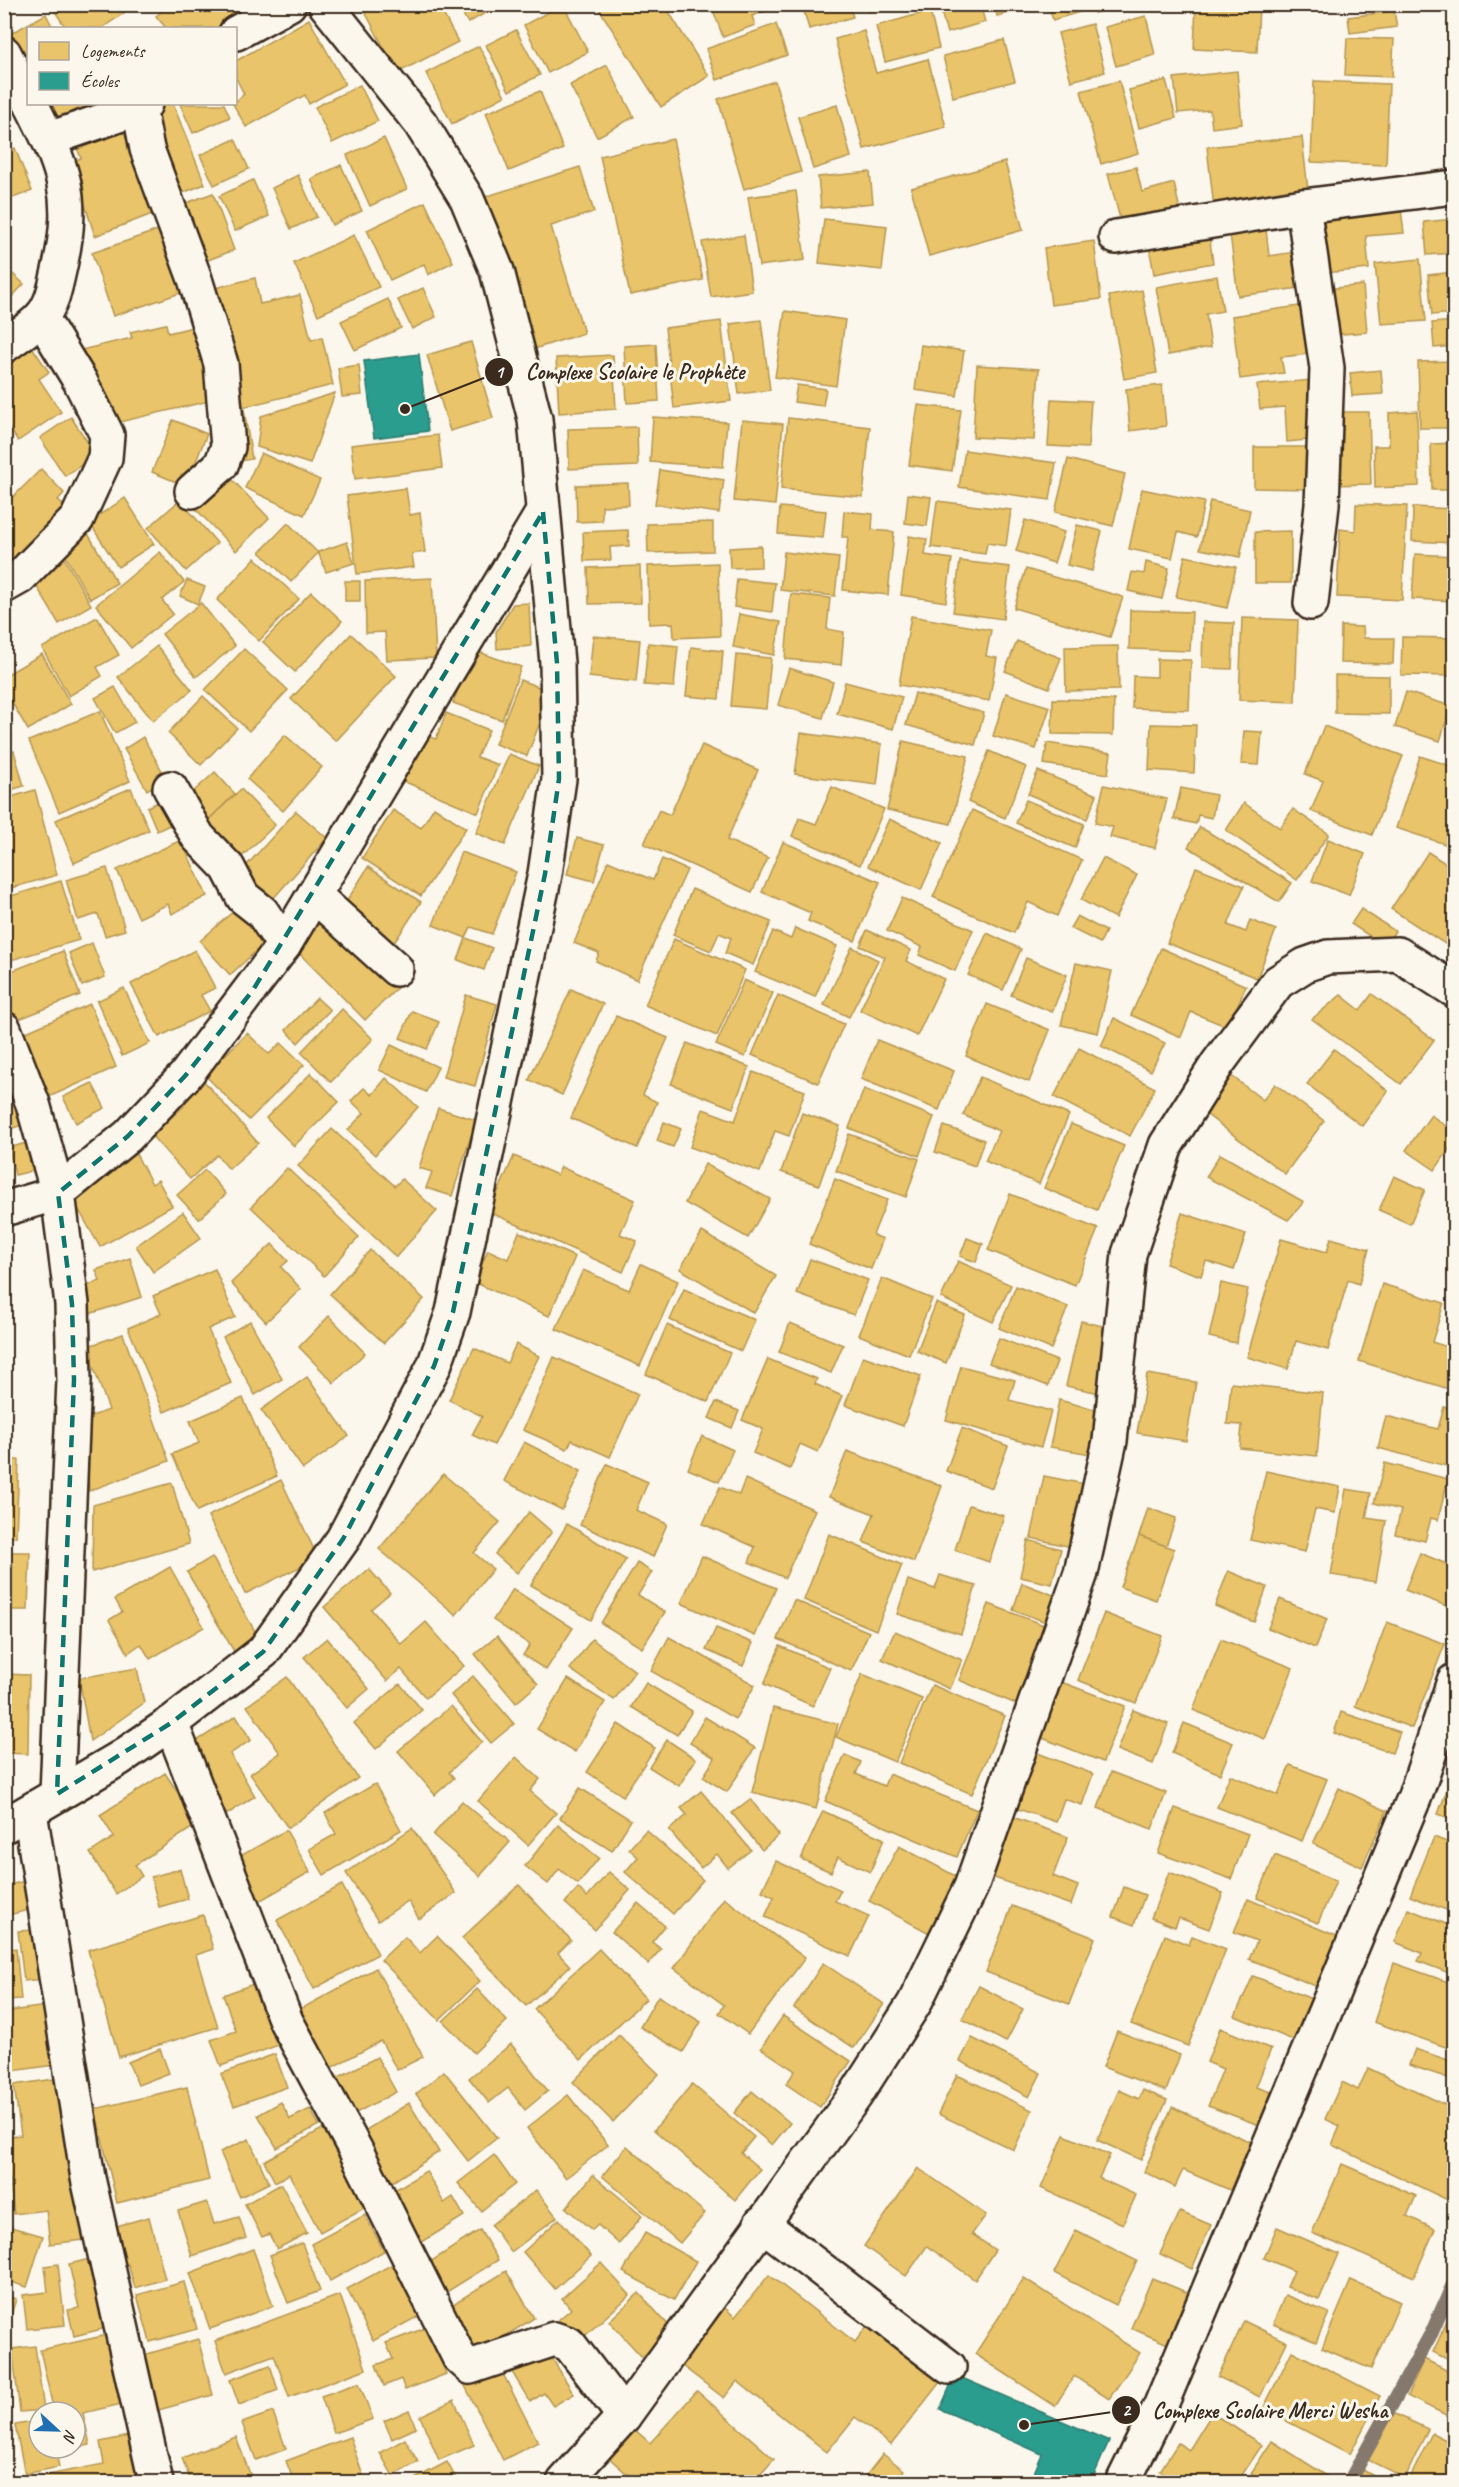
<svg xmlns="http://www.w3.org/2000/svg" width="1459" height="2487" font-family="Caveat,sans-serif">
  <rect width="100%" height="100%" fill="#fbf7ec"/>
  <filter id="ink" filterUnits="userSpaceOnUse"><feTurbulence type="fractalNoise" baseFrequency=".0167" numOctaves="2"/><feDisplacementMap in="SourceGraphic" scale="12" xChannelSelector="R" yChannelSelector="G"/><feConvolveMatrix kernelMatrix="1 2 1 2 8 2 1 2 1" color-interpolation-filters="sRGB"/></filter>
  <g filter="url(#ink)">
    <g fill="#e9c46a" stroke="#b59653" stroke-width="1.5">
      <polygon points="61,4 118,4 124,13 102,28 66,28 54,10"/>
      <polygon points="171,4 247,4 216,28 166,28 156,16"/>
      <polygon points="361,4 438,4 458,42 397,73"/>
      <polygon points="457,4 501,4 468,23"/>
      <polygon points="563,4 588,52 548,73 524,25"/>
      <polygon points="596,4 664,4 709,76 661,107"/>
      <polygon points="718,4 764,4 766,11 752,16 755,25 723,37 712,7"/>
      <polygon points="802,4 849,4 853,17 809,29"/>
      <polygon points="866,4 895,4 868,12"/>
      <polygon points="939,4 980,4 985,22 947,33"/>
      <polygon points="994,4 1037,4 1037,5 997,16"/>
      <polygon points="1048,4 1081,4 1083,11 1053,20"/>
      <polygon points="1091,4 1124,4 1094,13"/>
      <polygon points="1196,4 1259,4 1257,52 1194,49"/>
      <polygon points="1316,4 1369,4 1317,11"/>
      <polygon points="930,11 939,48 885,62 876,26"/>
      <polygon points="1394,11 1397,27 1350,33 1348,17"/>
      <polygon points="46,14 53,28 28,28 28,79 6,36"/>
      <polygon points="1146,16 1155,55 1116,66 1105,27"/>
      <polygon points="309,19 345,84 309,104 305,95 246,127 233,104 244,94 236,78 236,61"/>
      <polygon points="776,24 787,55 717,80 706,49"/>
      <polygon points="1092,24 1105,72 1071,81 1058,33"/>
      <polygon points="516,30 540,75 509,91 486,45"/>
      <polygon points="864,31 876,73 928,59 946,127 864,149 835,39"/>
      <polygon points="1347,38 1394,39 1392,77 1345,75"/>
      <polygon points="1004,40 1015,81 953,97 943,56"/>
      <polygon points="479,46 505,96 452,124 426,73"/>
      <polygon points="607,65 634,117 597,137 570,85"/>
      <polygon points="1237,71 1242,124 1212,128 1210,110 1178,113 1174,78"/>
      <polygon points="1166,80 1176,118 1139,128 1129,90"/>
      <polygon points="775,81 801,172 744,189 718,99"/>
      <polygon points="1119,81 1138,153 1101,164 1081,91"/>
      <polygon points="1314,81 1389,84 1386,165 1311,162"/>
      <polygon points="360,85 378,121 332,143 315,107"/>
      <polygon points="540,91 563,149 509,171 486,113"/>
      <polygon points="41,104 92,104 51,124"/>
      <polygon points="154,104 173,104 205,184 175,196 140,109"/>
      <polygon points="180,104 224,104 230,117 193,133"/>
      <polygon points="837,105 851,157 813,169 798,117"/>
      <polygon points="127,123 160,211 95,236 71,162 81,158 75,143"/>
      <polygon points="1302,137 1309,199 1214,208 1207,147"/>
      <polygon points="384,138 407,189 370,206 347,155"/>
      <polygon points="235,139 249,169 214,185 200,155"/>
      <polygon points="673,139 703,280 630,295 600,156"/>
      <polygon points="15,148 32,191 7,200 4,153"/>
      <polygon points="1005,162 1023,230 929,256 911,188"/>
      <polygon points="341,165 362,211 332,225 311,179"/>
      <polygon points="580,167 594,212 551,226 584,333 531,350 484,197"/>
      <polygon points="1136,167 1142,192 1174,183 1180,211 1122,226 1108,174"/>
      <polygon points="870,172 873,203 821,208 818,177"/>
      <polygon points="298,175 317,217 291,229 272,188"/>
      <polygon points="253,180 269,216 235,231 219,196"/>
      <polygon points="796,191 805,260 759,266 748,197"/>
      <polygon points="213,193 234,250 195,265 173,208"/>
      <polygon points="425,202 453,262 428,275 424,264 390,280 367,230"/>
      <polygon points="1401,209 1404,233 1366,236 1369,269 1323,273 1318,216"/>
      <polygon points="824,219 887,226 882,270 819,263"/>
      <polygon points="1454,219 1454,253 1427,255 1424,222"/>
      <polygon points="170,226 192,289 113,316 92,253"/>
      <polygon points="1266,229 1269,256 1302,251 1307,287 1238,296 1230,234"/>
      <polygon points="1209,234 1213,263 1154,274 1149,246"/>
      <polygon points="354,235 379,287 318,315 294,263"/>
      <polygon points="744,235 752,291 711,297 702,242"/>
      <polygon points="1094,241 1101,299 1051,305 1044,248"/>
      <polygon points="1420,259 1426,321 1381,324 1375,264"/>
      <polygon points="4,266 24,284 4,305"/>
      <polygon points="1454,272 1454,313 1432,315 1428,275"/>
      <polygon points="1217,276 1223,311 1206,314 1211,347 1168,355 1156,287"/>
      <polygon points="255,278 260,304 300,295 311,340 322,337 333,385 243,407 215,288"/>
      <polygon points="1363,285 1367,332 1331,335 1327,289"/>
      <polygon points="423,288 436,317 412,329 398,300"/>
      <polygon points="1142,290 1157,373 1124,379 1109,296"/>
      <polygon points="388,299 401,328 355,350 341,321"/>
      <polygon points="1312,304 1318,353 1281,357 1284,373 1240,379 1232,316"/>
      <polygon points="785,311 845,320 836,386 775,377"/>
      <polygon points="761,320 770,390 739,394 730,324"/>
      <polygon points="721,321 731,401 674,408 665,328"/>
      <polygon points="1454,321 1454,346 1434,348 1432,323"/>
      <polygon points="166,324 168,333 201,325 218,399 107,425 88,381 81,350 132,338 130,332"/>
      <polygon points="28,341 49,372 39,379 61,412 18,441 4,420 4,357"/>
      <polygon points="471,342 493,418 450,431 427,355"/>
      <polygon points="656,344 659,401 627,403 624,346"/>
      <polygon points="921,345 964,351 957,396 915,390"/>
      <polygon points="613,355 616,409 559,413 556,358"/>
      <polygon points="1454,361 1454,428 1420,428 1418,362"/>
      <polygon points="359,365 362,395 342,397 338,368"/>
      <polygon points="977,365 1039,369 1034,440 973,437"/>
      <polygon points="1381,370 1383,394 1352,396 1350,373"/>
      <polygon points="1312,380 1317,439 1287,442 1285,407 1260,409 1257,385"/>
      <polygon points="797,385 826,389 823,406 794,402"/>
      <polygon points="1162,385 1166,426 1130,431 1126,389"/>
      <polygon points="335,393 310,464 257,447 261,416"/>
      <polygon points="1051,399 1091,401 1088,448 1048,446"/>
      <polygon points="918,405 961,410 952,471 909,465"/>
      <polygon points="244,409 252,459 235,462 227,412"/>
      <polygon points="1417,411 1419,486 1375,488 1374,446 1389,446 1389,413"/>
      <polygon points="1342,412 1369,412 1371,484 1331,485 1329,430 1343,430"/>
      <polygon points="71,417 96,455 65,476 40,438"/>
      <polygon points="653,417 727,422 723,467 650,462"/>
      <polygon points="788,418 870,427 863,497 781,489"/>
      <polygon points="173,420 207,434 186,486 152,472"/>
      <polygon points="742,420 783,424 775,505 734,501"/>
      <polygon points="637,427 638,466 569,469 568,429"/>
      <polygon points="438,435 442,468 355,479 351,445"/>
      <polygon points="1454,443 1454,490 1432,490 1431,444"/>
      <polygon points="1254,447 1313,447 1313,489 1254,488"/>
      <polygon points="965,450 1056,463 1050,500 959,487"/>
      <polygon points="261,453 320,480 304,515 245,488"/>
      <polygon points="1068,459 1125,474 1113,526 1055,512"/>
      <polygon points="41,469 64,493 58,500 72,515 13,574 4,566 4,506"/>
      <polygon points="660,470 724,480 719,513 655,504"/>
      <polygon points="226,473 269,518 236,551 193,506"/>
      <polygon points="628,483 629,505 602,506 602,521 577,522 576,485"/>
      <polygon points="406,488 410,515 420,513 425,552 412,554 414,567 357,574 347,496"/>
      <polygon points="1142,489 1204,502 1197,537 1178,532 1172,558 1129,549"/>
      <polygon points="908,494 931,497 927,526 905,523"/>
      <polygon points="125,498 154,544 118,567 89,522"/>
      <polygon points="180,500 217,543 186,571 148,528"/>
      <polygon points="937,501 1011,510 1006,546 987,543 985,554 931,547"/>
      <polygon points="1210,501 1250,510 1240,557 1200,549"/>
      <polygon points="1356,504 1407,506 1402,600 1337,597 1340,529 1355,531"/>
      <polygon points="780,507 826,511 823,538 778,534"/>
      <polygon points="1413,507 1454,509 1453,543 1412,541"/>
      <polygon points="844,511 873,514 872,530 894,532 888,595 843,590 848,537 842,537"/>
      <polygon points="1025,520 1064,532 1054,563 1016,551"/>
      <polygon points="713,522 713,551 648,553 647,524"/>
      <polygon points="288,523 318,553 291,582 260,552"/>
      <polygon points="1077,525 1102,531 1092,571 1067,565"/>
      <polygon points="84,527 117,583 90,599 58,543"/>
      <polygon points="628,530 629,546 610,547 611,560 584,561 583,532"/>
      <polygon points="1291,531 1291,583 1255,583 1255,532"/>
      <polygon points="909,536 927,539 925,555 952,559 946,602 901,595"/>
      <polygon points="347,542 354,563 326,572 318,552"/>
      <polygon points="761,546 761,567 730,568 729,548"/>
      <polygon points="60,551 91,605 59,624 27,570"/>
      <polygon points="160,552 184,582 162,600 173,614 131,648 96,605"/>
      <polygon points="784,552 839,558 835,596 780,590"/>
      <polygon points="1415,554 1454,556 1454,601 1412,599"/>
      <polygon points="1185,556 1236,567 1227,608 1176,597"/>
      <polygon points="255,558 299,599 259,641 217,600"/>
      <polygon points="960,561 1010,567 1003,619 953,612"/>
      <polygon points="1146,562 1169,568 1162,599 1128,591 1132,572 1144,574"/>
      <polygon points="718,563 720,636 674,638 673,623 649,624 648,566"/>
      <polygon points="640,566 641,603 589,604 588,568"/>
      <polygon points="1026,569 1123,597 1110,637 1014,608"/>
      <polygon points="432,578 436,658 387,660 385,632 366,633 365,581"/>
      <polygon points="737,579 775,583 772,612 734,607"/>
      <polygon points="187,580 205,587 198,604 180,596"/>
      <rect x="345" y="581" width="15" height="20"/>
      <polygon points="311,592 342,621 295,672 263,642"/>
      <polygon points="791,594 830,598 827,629 844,632 841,665 785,659"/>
      <polygon points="201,603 235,646 196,677 162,634"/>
      <polygon points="529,603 531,646 497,649 496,632 513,604"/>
      <polygon points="1130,610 1192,612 1190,651 1129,649"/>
      <polygon points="739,614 781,622 774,655 733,647"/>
      <polygon points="911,616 991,630 986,656 997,658 989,701 899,685"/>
      <polygon points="97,617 119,655 97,667 102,676 69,696 42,648"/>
      <polygon points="1242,618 1298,620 1295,702 1239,700"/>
      <polygon points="1203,622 1234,623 1232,669 1202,668"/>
      <polygon points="1341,626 1363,627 1364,638 1394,638 1393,664 1340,663"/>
      <polygon points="351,634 396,676 336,741 291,699"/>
      <polygon points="593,636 640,640 636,682 589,677"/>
      <polygon points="1402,637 1454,638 1454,676 1401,675"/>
      <polygon points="1017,641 1061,658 1049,688 1005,671"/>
      <polygon points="648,643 678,646 674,687 644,685"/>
      <polygon points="157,646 192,690 153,721 118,677"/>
      <polygon points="1118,646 1119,690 1066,691 1065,647"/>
      <polygon points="691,647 723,651 719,699 686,696"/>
      <polygon points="244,649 288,690 249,731 205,690"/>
      <polygon points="473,650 521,667 502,720 453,703"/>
      <polygon points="42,654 71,704 28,730 4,689 4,676"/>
      <polygon points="736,655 771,658 766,709 731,706"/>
      <polygon points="1157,659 1191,660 1189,710 1132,708 1133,676 1157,677"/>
      <polygon points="789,668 833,682 823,718 778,705"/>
      <polygon points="1335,675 1389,676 1389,714 1335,713"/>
      <polygon points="520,680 552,692 527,756 495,744"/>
      <polygon points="845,682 902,697 893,729 837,714"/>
      <polygon points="115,687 135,722 115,733 95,698"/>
      <polygon points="1406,692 1451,706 1440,741 1395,727"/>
      <polygon points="915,693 984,713 975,745 906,725"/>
      <polygon points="1006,693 1050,707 1036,749 993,736"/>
      <polygon points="203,696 237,728 201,765 168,733"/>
      <polygon points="1053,699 1114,700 1113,735 1052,734"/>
      <polygon points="4,701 12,737 4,738"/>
      <polygon points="100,711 130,781 59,812 29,741"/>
      <polygon points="446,713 489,730 477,757 498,765 478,813 403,781 423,734 436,739"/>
      <polygon points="1151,724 1196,725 1194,773 1149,770"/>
      <polygon points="1324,726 1403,756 1372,835 1311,811 1323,781 1305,774"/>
      <polygon points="1244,731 1262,732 1259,765 1241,764"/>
      <polygon points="801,733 882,744 877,785 795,774"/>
      <polygon points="285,735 322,767 283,811 247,779"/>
      <polygon points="143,737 166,778 147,790 124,749"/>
      <polygon points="903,741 968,756 951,824 887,810"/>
      <polygon points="1047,743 1111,753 1108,774 1044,764"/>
      <polygon points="702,745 758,770 727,840 768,858 752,892 644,844 659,810 670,815"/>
      <polygon points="14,751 24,786 4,792 4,754"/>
      <polygon points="989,751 1026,767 1005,818 968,802"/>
      <polygon points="509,754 539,766 505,845 476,833"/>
      <polygon points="1420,756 1454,767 1454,847 1396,828"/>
      <polygon points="1038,771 1097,795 1087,819 1028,794"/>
      <polygon points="215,772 235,794 203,825 182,802"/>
      <polygon points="1104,785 1167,799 1155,848 1110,837 1113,827 1095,823"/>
      <polygon points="832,787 884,809 860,865 792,836 799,818 816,824"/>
      <polygon points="131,788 149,830 74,863 56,820"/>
      <polygon points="1181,788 1216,795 1212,818 1198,815 1196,824 1174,819"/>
      <polygon points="241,789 275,825 232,866 198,830"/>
      <polygon points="35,790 57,875 4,890 4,799"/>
      <polygon points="171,797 180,820 157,831 147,807"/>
      <polygon points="1026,800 1084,824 1075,848 1016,823"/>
      <polygon points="1244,803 1280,828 1293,809 1329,834 1297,880 1226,830"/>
      <polygon points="434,807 466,828 421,896 362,858 393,810 421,828"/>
      <polygon points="972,810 1082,860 1057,916 1028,902 1014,933 933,897"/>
      <polygon points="296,811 327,838 271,901 239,874"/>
      <polygon points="889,819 942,843 921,890 868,866"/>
      <polygon points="1200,827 1292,883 1279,902 1188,847"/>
      <polygon points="577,838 604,845 594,881 567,874"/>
      <polygon points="1328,839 1365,854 1349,895 1312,881"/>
      <polygon points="181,840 207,896 172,914 168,904 139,918 117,870"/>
      <polygon points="783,842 880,882 855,941 808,921 811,913 762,892"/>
      <polygon points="461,852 516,872 492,934 471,927 466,938 433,925"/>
      <polygon points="1428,852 1454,869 1454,936 1448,946 1391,909"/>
      <polygon points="1103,858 1137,875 1115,918 1081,900"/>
      <polygon points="662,859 687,870 637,980 596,961 599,953 574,943 608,861 653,880"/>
      <polygon points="368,867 421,902 392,946 340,912"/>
      <polygon points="1196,867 1244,886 1228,925 1246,932 1250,920 1276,930 1257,978 1167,943"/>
      <polygon points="107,868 125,930 105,936 98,914 78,920 66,880"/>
      <polygon points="61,881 79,940 4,962 4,898"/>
      <polygon points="692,889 771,922 753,965 725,953 731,938 719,933 711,951 673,935"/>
      <polygon points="902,898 973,930 955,971 919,955 922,947 887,931"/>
      <polygon points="237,908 267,941 230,975 200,941"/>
      <polygon points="1361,909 1395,931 1385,946 1351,924"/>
      <polygon points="327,913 399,986 365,1020 293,947"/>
      <polygon points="1077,916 1106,931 1100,943 1070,928"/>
      <polygon points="795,928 837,946 815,997 755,972 773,931 791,939"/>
      <polygon points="867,930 911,950 906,961 944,979 917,1036 860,1010 885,957 860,946"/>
      <polygon points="987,933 1021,949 1003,990 968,975"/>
      <polygon points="466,938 492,948 484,970 458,960"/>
      <polygon points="674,939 745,970 717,1036 645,1005"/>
      <polygon points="92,943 105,977 82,986 69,953"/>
      <polygon points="852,947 878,960 849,1017 824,1005"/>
      <polygon points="1161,948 1246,986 1228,1027 1191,1012 1181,1037 1131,1015"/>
      <polygon points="195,950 215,988 201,995 210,1011 159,1037 131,984"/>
      <polygon points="63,951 80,995 14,1021 4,997 4,974"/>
      <polygon points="1026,958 1067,975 1052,1012 1011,995"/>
      <polygon points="1076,963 1112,971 1098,1033 1061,1025"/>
      <polygon points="744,980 773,993 745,1057 716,1045"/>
      <polygon points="124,988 150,1043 122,1056 97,1001"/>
      <polygon points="571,989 603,1004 562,1095 529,1080"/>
      <polygon points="1372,994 1434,1040 1401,1084 1312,1019 1341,995 1360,1010"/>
      <polygon points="466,995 497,1004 475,1086 443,1077"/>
      <polygon points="778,995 844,1024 818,1083 752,1055"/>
      <polygon points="317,998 330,1010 298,1043 286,1030"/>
      <polygon points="90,1004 116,1067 42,1100 15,1037"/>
      <polygon points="987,1004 1050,1030 1029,1082 966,1056"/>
      <polygon points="342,1009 373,1039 331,1082 301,1052"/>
      <polygon points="412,1011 439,1022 427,1049 400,1038"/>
      <polygon points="616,1016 668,1038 643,1095 657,1102 637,1148 571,1118"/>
      <polygon points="1114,1018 1165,1043 1151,1071 1101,1046"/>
      <polygon points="247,1033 269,1054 281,1043 304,1065 249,1120 205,1075"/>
      <polygon points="877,1040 954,1071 939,1110 861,1079"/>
      <polygon points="687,1043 749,1067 733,1108 671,1084"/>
      <polygon points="391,1045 438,1067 426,1092 379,1070"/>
      <polygon points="1079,1048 1155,1088 1130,1136 1054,1097"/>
      <polygon points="1334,1049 1388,1091 1362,1126 1307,1084"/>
      <polygon points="1225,1071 1263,1100 1275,1084 1324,1121 1285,1174 1198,1108"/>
      <polygon points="753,1072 805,1091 789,1136 775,1131 760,1172 690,1147 703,1109 735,1121"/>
      <polygon points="4,1073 25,1124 4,1131"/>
      <polygon points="311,1073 339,1102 294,1146 266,1118"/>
      <polygon points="980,1077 1069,1115 1039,1184 985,1161 999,1131 963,1115"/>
      <polygon points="386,1078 418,1107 375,1155 348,1130 364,1113 351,1101 364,1088 372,1095"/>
      <polygon points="203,1080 258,1143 229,1169 217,1155 190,1179 151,1135 184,1106 179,1101"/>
      <polygon points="92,1083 105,1108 76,1123 63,1097"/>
      <polygon points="864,1089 934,1117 919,1156 849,1128"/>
      <polygon points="438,1108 476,1120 452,1196 426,1188 432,1172 419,1168"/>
      <polygon points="802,1113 840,1126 819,1185 781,1172"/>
      <polygon points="1431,1115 1454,1132 1454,1142 1435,1170 1406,1150"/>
      <polygon points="664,1122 681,1129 673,1147 657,1141"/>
      <polygon points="1071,1124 1124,1146 1097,1210 1044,1188"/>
      <polygon points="944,1126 984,1140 975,1166 935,1152"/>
      <polygon points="332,1129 395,1186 402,1179 437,1211 396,1257 298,1166"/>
      <polygon points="849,1134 919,1159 906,1197 836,1171"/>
      <polygon points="29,1142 36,1170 15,1175 9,1148"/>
      <polygon points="136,1154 152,1184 158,1180 172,1206 100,1247 68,1191"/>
      <polygon points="1220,1154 1304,1202 1288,1220 1206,1177"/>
      <polygon points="514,1156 557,1175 561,1167 635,1200 620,1234 637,1241 623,1272 489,1212"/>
      <polygon points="705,1164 770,1199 748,1238 685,1203"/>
      <polygon points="287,1168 359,1237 324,1276 251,1207"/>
      <polygon points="205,1170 226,1194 199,1219 177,1195"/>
      <polygon points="1394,1176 1425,1190 1410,1224 1379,1210"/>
      <polygon points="835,1179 887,1200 873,1235 883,1239 871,1269 809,1244"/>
      <polygon points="1010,1194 1098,1229 1075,1285 988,1250"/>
      <polygon points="183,1212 201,1238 153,1272 136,1246"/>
      <polygon points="1182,1213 1246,1234 1234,1270 1206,1261 1201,1276 1166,1264"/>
      <polygon points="519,1232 575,1257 549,1316 474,1282 488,1250 508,1259"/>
      <polygon points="702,1232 776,1276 754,1313 680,1269"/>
      <polygon points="967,1238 983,1244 976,1262 960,1256"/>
      <polygon points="1331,1238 1369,1249 1359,1284 1348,1280 1328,1350 1296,1341 1288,1369 1247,1357 1281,1239 1327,1252"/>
      <polygon points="272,1244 288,1261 281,1267 301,1289 266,1322 231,1283"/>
      <polygon points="370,1250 424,1299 384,1343 330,1294"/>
      <polygon points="130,1258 142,1297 86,1315 77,1289 100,1281 96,1270"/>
      <polygon points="810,1259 868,1280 854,1315 797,1294"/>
      <polygon points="958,1261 1011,1285 993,1322 941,1298"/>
      <polygon points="641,1264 678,1281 640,1366 556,1329 583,1270 629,1290"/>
      <polygon points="215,1269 235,1317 208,1329 231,1383 164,1412 128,1328 161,1314 153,1296"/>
      <polygon points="882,1278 932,1299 909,1355 859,1335"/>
      <polygon points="1221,1283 1248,1289 1236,1343 1209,1337"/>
      <polygon points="1382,1284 1444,1303 1432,1342 1454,1349 1452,1390 1359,1361"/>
      <polygon points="1016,1286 1068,1307 1051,1349 999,1328"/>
      <polygon points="684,1289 755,1320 741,1351 670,1320"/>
      <polygon points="936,1303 965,1315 946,1363 917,1351"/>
      <polygon points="329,1316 365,1353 334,1383 299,1347"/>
      <polygon points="250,1321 282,1379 255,1395 223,1337"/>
      <polygon points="1081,1321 1120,1330 1105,1394 1066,1386"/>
      <polygon points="790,1323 843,1345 831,1373 779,1352"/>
      <polygon points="667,1325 730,1353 708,1402 646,1374"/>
      <polygon points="123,1334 169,1461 89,1491 86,1418 109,1410 86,1347"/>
      <polygon points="999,1338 1057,1361 1048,1386 989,1363"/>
      <polygon points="516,1344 539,1356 494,1445 472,1435 482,1416 449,1400 474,1348 507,1363"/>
      <polygon points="863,1356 921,1376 903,1426 845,1405"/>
      <polygon points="554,1357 638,1394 610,1457 572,1440 567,1449 523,1430"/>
      <polygon points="768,1359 817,1379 815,1384 842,1396 818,1452 800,1444 790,1469 753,1453 763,1429 742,1420"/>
      <polygon points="961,1366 1015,1380 1009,1400 1051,1411 1041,1447 946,1420"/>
      <polygon points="1147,1374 1196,1382 1186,1441 1137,1433"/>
      <polygon points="307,1377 349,1436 303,1469 261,1410"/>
      <polygon points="1231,1383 1323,1393 1317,1456 1240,1448 1242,1425 1227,1424"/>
      <polygon points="243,1398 277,1476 197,1511 172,1454 199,1443 190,1421"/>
      <polygon points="1059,1400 1100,1411 1090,1454 1050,1447"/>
      <polygon points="716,1402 739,1411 732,1428 709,1418"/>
      <polygon points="1444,1407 1454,1410 1454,1468 1378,1448 1386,1416 1438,1429"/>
      <polygon points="962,1428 1008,1446 992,1488 946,1471"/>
      <polygon points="702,1436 733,1450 719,1482 688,1469"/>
      <polygon points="524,1442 581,1471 562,1510 504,1481"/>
      <polygon points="847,1451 942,1486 914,1562 863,1542 874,1514 829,1497"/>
      <polygon points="4,1460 19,1460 16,1537 4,1537"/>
      <polygon points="1385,1463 1448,1479 1438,1520 1431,1518 1425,1541 1395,1534 1401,1510 1374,1503"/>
      <polygon points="607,1464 648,1482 636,1510 667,1524 653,1557 580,1525"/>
      <polygon points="1266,1471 1340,1487 1335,1513 1315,1509 1305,1552 1250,1540"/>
      <polygon points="443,1474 500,1522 474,1553 493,1569 456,1615 379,1549"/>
      <polygon points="1044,1476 1090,1485 1077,1548 1031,1538"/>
      <polygon points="745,1479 815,1510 785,1578 749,1562 755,1547 703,1524 720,1487 739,1495"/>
      <polygon points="281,1480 318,1558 245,1594 208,1516"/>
      <polygon points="172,1483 189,1544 92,1572 93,1505"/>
      <polygon points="1346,1489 1371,1493 1366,1518 1386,1521 1376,1582 1331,1575"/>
      <polygon points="969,1505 1004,1516 989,1562 955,1550"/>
      <polygon points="1148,1508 1176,1518 1166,1546 1139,1536"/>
      <polygon points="529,1512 552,1532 517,1573 495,1554"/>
      <polygon points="567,1524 626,1559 591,1620 531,1585"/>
      <polygon points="829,1534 902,1565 876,1630 804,1600"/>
      <polygon points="1139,1536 1174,1549 1156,1600 1120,1587"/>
      <polygon points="1028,1540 1061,1549 1052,1584 1020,1577"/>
      <polygon points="4,1552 30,1552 28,1610 4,1610"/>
      <polygon points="1420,1553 1454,1567 1454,1609 1405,1590"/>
      <polygon points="702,1556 776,1588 755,1636 681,1603"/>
      <polygon points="212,1557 259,1638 235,1653 187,1572"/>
      <polygon points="637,1563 652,1572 638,1595 665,1612 642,1648 601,1623"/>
      <polygon points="170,1567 204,1627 150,1659 141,1644 128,1653 109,1620 122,1612 115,1599"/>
      <polygon points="369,1569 390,1593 371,1609 401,1644 426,1622 464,1666 426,1698 401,1669 387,1681 324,1607"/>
      <polygon points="1228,1571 1267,1587 1254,1622 1215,1606"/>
      <polygon points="940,1575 976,1586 961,1634 897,1614 908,1580 935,1589"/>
      <polygon points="1022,1583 1056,1596 1046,1622 1013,1610"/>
      <polygon points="513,1589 573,1628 546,1670 523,1655 530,1645 493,1620"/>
      <polygon points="1280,1599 1327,1619 1315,1648 1268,1628"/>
      <polygon points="794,1600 869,1632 851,1671 778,1639"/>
      <polygon points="989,1604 1046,1626 1016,1704 959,1680"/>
      <polygon points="1104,1613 1162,1636 1136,1703 1078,1680"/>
      <polygon points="1387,1622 1445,1644 1412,1728 1355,1706"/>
      <polygon points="716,1628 753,1643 743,1666 706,1650"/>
      <polygon points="895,1631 962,1660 950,1689 882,1659"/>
      <polygon points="497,1636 538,1684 516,1703 475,1654"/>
      <polygon points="669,1637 755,1685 735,1719 651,1671"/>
      <polygon points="327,1638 369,1689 347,1708 304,1657"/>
      <polygon points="592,1639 635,1671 614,1700 570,1669"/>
      <polygon points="1221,1639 1293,1668 1265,1739 1193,1710"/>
      <polygon points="780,1646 830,1668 813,1706 764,1684"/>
      <polygon points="137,1668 144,1703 90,1741 79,1678"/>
      <polygon points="4,1674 29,1675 28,1754 4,1753"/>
      <polygon points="862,1674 922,1699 895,1762 836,1737"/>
      <polygon points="473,1676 514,1724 491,1743 451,1695"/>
      <polygon points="287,1677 358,1778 288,1828 250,1774 280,1753 247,1706"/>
      <polygon points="568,1679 605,1702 575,1752 537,1729"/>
      <polygon points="1056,1680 1125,1706 1103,1762 1035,1735"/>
      <polygon points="646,1683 692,1711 677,1735 631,1707"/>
      <polygon points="400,1684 422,1710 376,1749 354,1723"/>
      <polygon points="932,1685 1005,1716 972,1794 899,1763"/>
      <polygon points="451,1706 482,1742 449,1772 454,1778 435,1795 398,1751"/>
      <polygon points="773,1708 838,1724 816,1809 752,1792"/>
      <polygon points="1133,1710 1168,1724 1153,1764 1117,1750"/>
      <polygon points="1341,1712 1400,1732 1392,1753 1334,1733"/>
      <polygon points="236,1716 251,1740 230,1754 255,1796 226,1815 184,1749"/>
      <polygon points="705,1717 755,1748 727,1792 703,1777 715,1758 690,1743"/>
      <polygon points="1184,1723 1233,1743 1220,1774 1172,1753"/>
      <polygon points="618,1724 655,1748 623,1796 587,1772"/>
      <polygon points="667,1740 696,1759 679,1786 649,1767"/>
      <polygon points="1027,1749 1093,1774 1082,1805 1064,1799 1056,1822 1007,1805"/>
      <polygon points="845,1755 861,1762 856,1774 884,1786 889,1774 977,1810 957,1857 825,1801"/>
      <polygon points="516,1757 540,1779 530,1791 556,1813 528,1845 478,1801"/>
      <polygon points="1290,1765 1327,1779 1302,1841 1217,1807 1230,1775 1278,1795"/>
      <polygon points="1111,1772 1166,1793 1152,1829 1098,1808"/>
      <polygon points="165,1773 198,1824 135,1865 142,1876 116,1894 90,1853 114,1837 100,1815"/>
      <polygon points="1450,1782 1454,1783 1454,1820 1438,1814"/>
      <polygon points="375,1784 401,1830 324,1875 309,1849 336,1834 325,1813"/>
      <polygon points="580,1788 631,1820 612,1851 560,1818"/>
      <polygon points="1339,1788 1387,1811 1362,1867 1313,1844"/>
      <polygon points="701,1791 751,1850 728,1868 717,1854 701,1868 669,1830 687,1815 681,1808"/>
      <polygon points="750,1799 779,1835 762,1850 732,1813"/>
      <polygon points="462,1801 510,1842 480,1876 433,1835"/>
      <polygon points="1175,1808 1248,1834 1231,1879 1158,1853"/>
      <polygon points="823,1811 884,1839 870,1872 838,1857 831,1872 801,1859"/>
      <polygon points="1010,1816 1068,1837 1053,1876 1078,1886 1071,1905 989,1876"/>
      <polygon points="558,1825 599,1858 578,1884 559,1869 548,1884 525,1866"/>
      <polygon points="412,1828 456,1893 419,1919 408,1901 378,1921 346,1873"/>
      <polygon points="286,1830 310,1872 254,1904 230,1862"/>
      <polygon points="646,1830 703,1880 673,1914 625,1872 638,1857 629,1849"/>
      <polygon points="1434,1837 1454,1845 1454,1913 1410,1896"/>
      <polygon points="899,1846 965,1881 935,1936 869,1901"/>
      <polygon points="1275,1855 1336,1881 1318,1923 1257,1898"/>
      <polygon points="776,1861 841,1890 835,1901 869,1916 850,1956 765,1917 774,1897 762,1891"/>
      <polygon points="180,1869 188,1899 159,1907 151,1877"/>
      <polygon points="609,1872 630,1890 595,1930 565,1903 578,1888 587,1897"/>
      <polygon points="1169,1872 1223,1893 1209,1929 1179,1918 1175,1927 1151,1918"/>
      <polygon points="26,1881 33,1909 4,1916 4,1886"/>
      <polygon points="342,1885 378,1954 314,1989 277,1920"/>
      <polygon points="519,1885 571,1940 558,1953 570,1966 526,2006 462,1938"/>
      <polygon points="1124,1887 1145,1895 1134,1925 1113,1917"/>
      <polygon points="724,1898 805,1958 748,2034 719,2013 724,2005 674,1968"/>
      <polygon points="1248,1899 1339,1937 1318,1987 1249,1959 1257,1941 1234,1932"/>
      <polygon points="638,1903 665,1926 652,1942 661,1949 648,1964 612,1932"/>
      <polygon points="1012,1906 1095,1938 1069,2004 986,1972"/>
      <polygon points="1408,1909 1454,1927 1454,1975 1418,1961 1422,1953 1395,1942"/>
      <polygon points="203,1915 213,1949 196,1955 218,2027 119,2057 88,1950"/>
      <polygon points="37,1930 53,1978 24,1981 18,1931"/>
      <polygon points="1165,1935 1189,1945 1192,1936 1226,1949 1188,2046 1131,2024"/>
      <polygon points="437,1936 480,1981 439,2020 381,1960 405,1937 420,1953"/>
      <polygon points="16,1948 21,1999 4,2000 4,1950"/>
      <polygon points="599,1949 646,1999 581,2060 534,2009"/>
      <polygon points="823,1963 884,2004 854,2048 794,2008"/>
      <polygon points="1394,1963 1454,1984 1454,2050 1374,2022"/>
      <polygon points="376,1968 423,2057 397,2070 381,2041 329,2069 297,2011"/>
      <polygon points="1253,1976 1317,2001 1300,2043 1235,2016"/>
      <polygon points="259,1982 281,2044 221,2066 211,2040 236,2031 223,1995"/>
      <polygon points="979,1986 1023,2009 1006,2042 962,2019"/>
      <polygon points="477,1989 507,2021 474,2053 443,2021"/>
      <polygon points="658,1996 701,2022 683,2052 640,2027"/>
      <polygon points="46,2006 54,2065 6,2072 4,2012"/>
      <polygon points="783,2016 851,2061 820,2107 786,2084 795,2071 761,2048"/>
      <polygon points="1220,2028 1271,2049 1256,2087 1271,2092 1259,2125 1208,2106 1223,2069 1207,2062"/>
      <polygon points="1117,2031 1180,2055 1166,2091 1103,2067"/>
      <polygon points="619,2035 659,2074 613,2122 573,2082"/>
      <polygon points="972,2038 1041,2073 1029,2097 960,2061"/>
      <polygon points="511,2044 548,2091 525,2110 508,2088 489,2103 469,2078"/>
      <polygon points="160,2049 169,2073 138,2085 128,2062"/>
      <polygon points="1415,2049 1454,2062 1454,2080 1409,2065"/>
      <polygon points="275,2054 287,2087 234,2106 221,2074"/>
      <polygon points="377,2057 396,2092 350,2116 331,2081"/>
      <polygon points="1368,2068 1454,2109 1454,2203 1332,2145 1340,2126 1325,2119 1342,2082 1358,2090"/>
      <polygon points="444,2071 497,2138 468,2161 416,2094"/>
      <polygon points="957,2075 1032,2110 1014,2150 938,2114"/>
      <polygon points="61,2078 92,2239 50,2244 46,2210 14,2214 4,2137 21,2135 14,2085"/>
      <polygon points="692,2084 754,2137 741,2153 760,2169 735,2200 654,2130"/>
      <polygon points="187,2087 209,2180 117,2203 95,2109"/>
      <polygon points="1119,2090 1139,2099 1143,2090 1167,2100 1141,2160 1097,2140"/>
      <polygon points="752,2091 790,2123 772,2145 734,2113"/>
      <polygon points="568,2095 608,2145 566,2178 527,2128"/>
      <polygon points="281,2102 290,2119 310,2109 319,2125 277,2148 258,2115"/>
      <polygon points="409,2103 439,2152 386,2186 355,2137"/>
      <polygon points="1172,2107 1251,2142 1230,2190 1183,2170 1175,2187 1144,2172"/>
      <polygon points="324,2128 366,2207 320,2232 289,2174 275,2182 264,2161"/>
      <polygon points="1064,2135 1110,2155 1099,2178 1136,2195 1123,2224 1041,2188"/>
      <polygon points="249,2139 269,2183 240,2197 220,2152"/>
      <polygon points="627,2146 705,2213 680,2243 602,2176"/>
      <polygon points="494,2155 515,2184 481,2211 458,2183"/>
      <polygon points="1342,2164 1416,2196 1407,2216 1435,2229 1414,2277 1312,2233"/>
      <polygon points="918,2168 986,2215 972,2234 995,2250 975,2280 927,2246 906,2276 864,2246"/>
      <polygon points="426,2171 444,2203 453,2197 464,2216 419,2244 388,2194"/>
      <polygon points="593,2175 642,2216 619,2244 598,2225 592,2230 566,2208"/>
      <polygon points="281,2184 307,2233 277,2249 269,2234 262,2237 245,2204"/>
      <polygon points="536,2190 557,2217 511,2252 491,2225"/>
      <polygon points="207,2202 214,2224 239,2217 246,2238 192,2256 178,2211"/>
      <polygon points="1180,2212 1211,2225 1192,2269 1160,2254"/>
      <polygon points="365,2215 384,2251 330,2281 311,2244"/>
      <polygon points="149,2217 165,2279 135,2288 128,2264 119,2267 109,2228"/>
      <polygon points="559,2219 591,2256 555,2289 523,2252"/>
      <polygon points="4,2225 43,2236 27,2287 4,2280"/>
      <polygon points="1277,2227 1339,2254 1319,2300 1287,2287 1294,2271 1264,2258"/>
      <polygon points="480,2230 498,2260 445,2293 427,2264"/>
      <polygon points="1076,2230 1137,2261 1116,2305 1054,2273"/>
      <polygon points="645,2233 696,2261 674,2300 623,2272"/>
      <polygon points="302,2243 320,2291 288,2303 270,2255"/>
      <polygon points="253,2249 273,2306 210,2329 190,2273"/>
      <polygon points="98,2257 114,2326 74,2336 68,2310 79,2308 69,2264"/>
      <polygon points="400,2260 428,2311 373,2341 347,2289"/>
      <polygon points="601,2263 630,2295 578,2342 558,2320 571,2309 562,2298"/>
      <polygon points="58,2264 65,2325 27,2329 23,2295 48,2292 45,2266"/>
      <polygon points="506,2271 534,2318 471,2358 442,2311"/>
      <polygon points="769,2275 855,2342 868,2325 941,2381 891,2445 855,2417 827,2452 737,2381 724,2398 681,2365 725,2308 735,2317"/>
      <polygon points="1024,2278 1140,2353 1109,2399 1074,2376 1055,2406 975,2354"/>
      <polygon points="1152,2278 1191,2294 1170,2345 1131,2328"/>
      <polygon points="1351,2280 1400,2302 1371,2369 1322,2348"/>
      <polygon points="184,2282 197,2329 150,2342 137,2295"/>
      <polygon points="639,2293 672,2329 642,2357 609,2321"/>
      <polygon points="4,2295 16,2299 4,2338"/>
      <polygon points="340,2295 366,2369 289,2397 274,2355 226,2373 215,2341"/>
      <polygon points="1285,2295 1329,2313 1316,2342 1273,2324"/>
      <polygon points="1454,2306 1454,2363 1433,2352"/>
      <polygon points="1244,2321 1287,2342 1260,2397 1218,2377"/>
      <polygon points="428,2327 446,2374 405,2390 401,2379 384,2386 376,2365 393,2359 386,2343"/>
      <polygon points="112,2334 126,2403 83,2413 90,2445 63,2451 62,2448 75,2448 75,2412 54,2412 40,2350"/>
      <polygon points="198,2339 213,2395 151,2412 137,2357"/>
      <polygon points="35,2346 44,2410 20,2412 12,2349"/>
      <polygon points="547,2350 574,2394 553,2406 544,2393 530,2402 512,2372"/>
      <polygon points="1292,2351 1380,2396 1350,2454 1263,2409"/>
      <polygon points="1424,2359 1454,2374 1454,2419 1407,2396"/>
      <polygon points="270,2365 278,2390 239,2405 230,2380"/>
      <polygon points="501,2370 538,2442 503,2460 461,2378"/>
      <polygon points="359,2383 373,2419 334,2433 321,2396"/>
      <polygon points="697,2391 774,2459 754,2482 636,2482 608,2457 634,2429 650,2443"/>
      <polygon points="454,2400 474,2445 439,2460 420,2416"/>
      <polygon points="409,2410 416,2428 392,2439 384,2421"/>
      <polygon points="273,2412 286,2449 256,2460 242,2423"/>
      <polygon points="1391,2412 1428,2429 1405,2478 1368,2460"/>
      <polygon points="1212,2413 1262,2445 1242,2475 1254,2482 1179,2482 1160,2471 1178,2443 1189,2450"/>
      <polygon points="39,2421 39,2448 55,2448 59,2467 25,2474 15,2425"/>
      <polygon points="1432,2433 1454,2444 1454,2482 1408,2482"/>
      <polygon points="129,2436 138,2482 23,2482 22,2480 104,2464 100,2442"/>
      <polygon points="236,2437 253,2482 191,2482 182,2458"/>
      <polygon points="350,2437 365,2482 318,2482 317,2480 294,2482 286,2461"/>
      <polygon points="405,2439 418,2462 393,2476 380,2453"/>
      <polygon points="1272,2441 1327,2476 1323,2482 1266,2482 1251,2473"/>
      <polygon points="883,2454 904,2470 894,2482 861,2482"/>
      <polygon points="447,2462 458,2482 409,2482"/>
      <polygon points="1361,2468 1386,2482 1352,2482"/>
    </g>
    <g fill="#2a9d8f" stroke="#2f7a6d" stroke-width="1.5">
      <polygon points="419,354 428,431 374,438 364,361"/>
      <polygon points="955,2375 1109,2441 1091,2482 1030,2482 1042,2454 940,2409"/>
    </g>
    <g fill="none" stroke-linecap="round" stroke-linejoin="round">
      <polyline stroke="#85796d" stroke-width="14" points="1349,2482 1432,2332 1454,2282"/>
      <g stroke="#3b2a1e" stroke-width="38">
        <g id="minor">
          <polyline points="236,33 289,4"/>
          <polyline points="4,53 28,99"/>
          <polyline points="139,108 147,149 195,279 221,364 228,447 221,465 192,491"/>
          <polyline points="49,139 139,108 145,104"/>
          <polyline points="1303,206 1327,368 1322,505 1311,603"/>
          <polyline points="1116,237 1303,206 1454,187"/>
          <path d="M4,346C16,337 31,328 41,317C53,304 56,283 60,266C76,194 63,167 31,104"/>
          <polyline points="4,586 20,577 77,519 105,458 107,435 80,381 41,317"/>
          <polyline points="170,788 198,837 228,868 243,897 262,912 284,945"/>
          <polyline points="314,895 396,969"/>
          <polyline points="4,1029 33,1104 58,1193 72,1304 74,1380 57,1794"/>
          <polyline points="4,1209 58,1193 128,1136 185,1076 284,945 543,512"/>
          <polyline points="171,1723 286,2021 355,2149 459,2357 470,2367 554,2339 569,2344 624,2416"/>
          <polyline points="30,1812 88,2178 156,2482"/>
          <polyline points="4,1826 120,1758 171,1723 263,1652 343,1539 434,1366 453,1312 545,874 559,779 557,663 535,419 497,271 467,199 421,124 325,4"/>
          <polyline points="761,2223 949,2367"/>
          <polyline points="564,2482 624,2416 855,2096 914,2004 971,1887 1081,1573 1110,1441 1129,1254 1166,1145 1218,1063 1278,982 1305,965 1328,957 1398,954 1454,990"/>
          <polyline points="1123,2482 1160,2407 1415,1796 1454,1681"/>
        </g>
      </g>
      <use href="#minor" stroke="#fbf7ec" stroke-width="33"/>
    </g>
  </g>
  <path fill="none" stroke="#0f766e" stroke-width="4.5" stroke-dasharray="12 8" stroke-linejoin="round" d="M543,512L557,663L559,779L545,874L453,1312L434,1366L343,1539L263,1652L171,1723L57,1794L74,1380L72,1304L58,1193L128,1136L185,1076L253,990Z"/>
  <path fill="none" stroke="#3b2a1e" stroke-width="2" d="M405 409L499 372M1024 2425L1126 2410"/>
  <g fill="#3b2a1e" stroke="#fbf7ec" stroke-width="2">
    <circle cx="405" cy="409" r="6"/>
    <circle cx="1024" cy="2425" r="6"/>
    <circle cx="499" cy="372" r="15"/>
    <circle cx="1126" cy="2410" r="15"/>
  </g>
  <g font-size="18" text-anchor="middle" font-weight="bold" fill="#fff">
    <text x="499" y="378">1</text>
    <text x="1126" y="2416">2</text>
  </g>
  <g font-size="22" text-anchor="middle" font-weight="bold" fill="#3b2a1e" stroke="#fbf7ec" stroke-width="6" stroke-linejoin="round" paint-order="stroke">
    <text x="635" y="379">Complexe Scolaire le Prophète</text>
    <text x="1270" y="2418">Complexe Scolaire Merci Wesha</text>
  </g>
  <rect width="1459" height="2487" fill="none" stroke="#fbf7ec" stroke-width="24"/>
  <rect x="12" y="12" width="1435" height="2463" fill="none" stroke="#3b2a1e" stroke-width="2" filter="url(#ink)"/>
  <rect x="27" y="27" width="210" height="78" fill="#fbf7ec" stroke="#aea59a" stroke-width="1.5"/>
  <rect x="39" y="42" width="30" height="18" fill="#e9c46a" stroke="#aea59a" stroke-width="1.5"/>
  <text x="81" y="57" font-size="18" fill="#3b2a1e">Logements</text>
  <rect x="39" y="72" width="30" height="18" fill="#2a9d8f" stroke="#aea59a" stroke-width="1.5"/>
  <text x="81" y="87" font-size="18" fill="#3b2a1e">Écoles</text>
  <g transform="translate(57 2430) rotate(112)"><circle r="28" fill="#fbf7ec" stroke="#aea59a" stroke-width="1.5"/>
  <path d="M0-4.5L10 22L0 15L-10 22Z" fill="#1f6fb2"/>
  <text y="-9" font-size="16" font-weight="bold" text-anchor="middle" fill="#3b2a1e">N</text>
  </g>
</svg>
